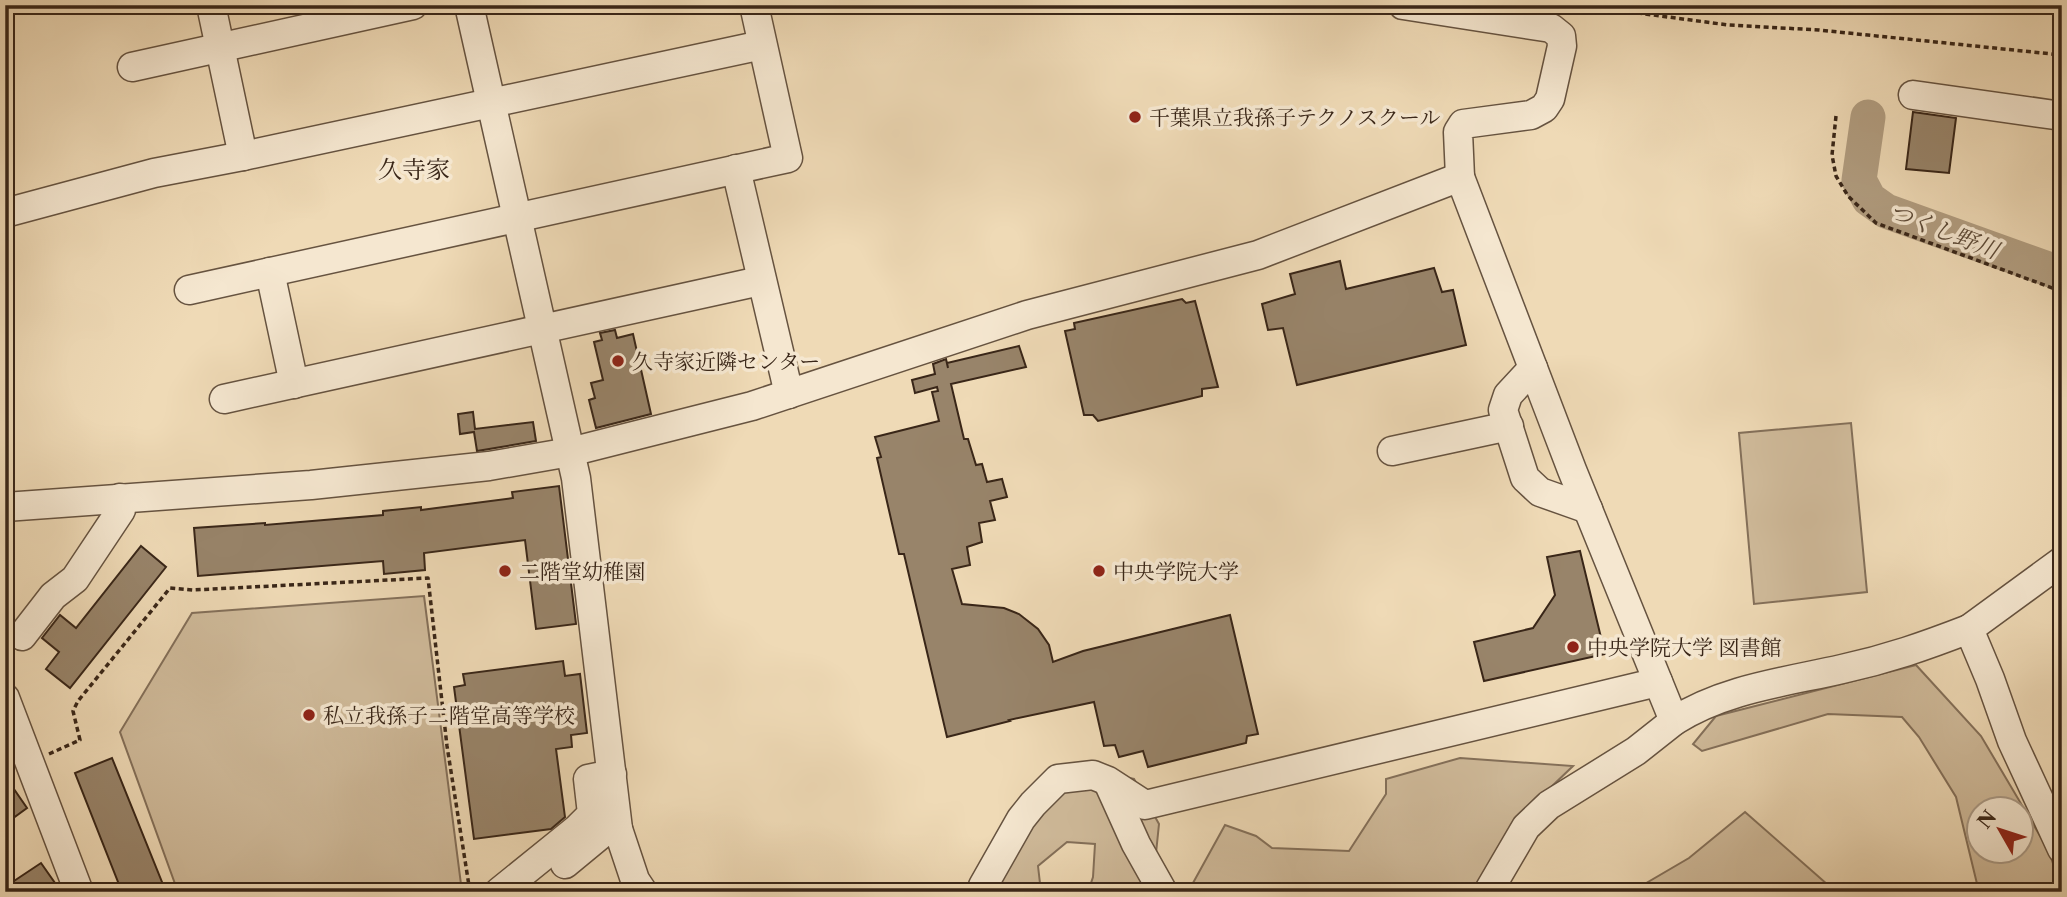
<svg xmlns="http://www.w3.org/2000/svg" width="2067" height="897" font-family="'Libre Caslon Text','Noto Serif JP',serif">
  <rect width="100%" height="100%" fill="#efdab6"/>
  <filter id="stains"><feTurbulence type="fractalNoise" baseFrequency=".00286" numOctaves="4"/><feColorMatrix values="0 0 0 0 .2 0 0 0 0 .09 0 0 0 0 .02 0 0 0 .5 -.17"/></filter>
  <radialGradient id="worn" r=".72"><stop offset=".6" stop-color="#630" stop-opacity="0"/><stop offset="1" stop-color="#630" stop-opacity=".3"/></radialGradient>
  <g fill="#d0bb9b" stroke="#84705a" stroke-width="2" fill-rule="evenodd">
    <polygon points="1851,423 1867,592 1754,604 1739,433"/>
    <polygon points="424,596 462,892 178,892 120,732 192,613"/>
    <path d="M1916,665L1981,736L2049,851L2062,892H1979L1956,797L1919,737L1902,717L1828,714L1702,751L1693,744L1716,716ZM1980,810H2022V852H1980Z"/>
    <polygon points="1460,758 1573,766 1548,790 1474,892 1188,892 1225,825 1256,836 1272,848 1349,851 1386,794 1386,779"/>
    <polygon points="1065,765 1134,779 1159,824 1152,892 1088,892 1093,877 1095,844 1067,842 1038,866 1041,892 967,892 969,886 1023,797"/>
    <polygon points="1745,812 1836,892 1631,892 1689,858"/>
  </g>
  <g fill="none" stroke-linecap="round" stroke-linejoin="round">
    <polyline stroke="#b19d80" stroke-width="35" points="1868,117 1859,180 1869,199 1886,211 2062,274"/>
  </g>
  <g fill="#98846a" stroke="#392618" stroke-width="2">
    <polygon points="1913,112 1956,118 1949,173 1906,169"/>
    <polygon points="1340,261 1346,289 1434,268 1442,292 1453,290 1466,345 1297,385 1283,328 1268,330 1262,304 1295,294 1290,274"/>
    <polygon points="1182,299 1186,303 1195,301 1218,387 1202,389 1202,396 1098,421 1093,415 1084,415 1065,331 1075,329 1074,323"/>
    <polygon points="615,330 617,338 633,334 651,414 596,428 589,400 595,398 591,383 603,380 594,342 602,340 600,333"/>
    <polygon points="1019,346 1026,367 951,384 964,439 968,439 976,465 982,464 987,482 1002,479 1007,497 990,501 995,520 979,523 982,542 967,547 970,565 952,569 962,604 1004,608 1019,614 1038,629 1049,645 1053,662 1083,651 1230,615 1258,734 1247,736 1246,743 1148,767 1143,751 1119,757 1115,745 1104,746 1094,702 1009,720 1010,721 947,737 904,554 899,554 877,458 881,457 875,437 939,421 932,392 938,391 937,387 915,393 912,380 935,374 933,364 946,359 948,368 947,363"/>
    <polygon points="473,412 475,429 533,422 536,441 477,451 474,432 460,434 458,414"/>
    <polygon points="559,486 576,624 536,629 525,540 424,553 425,570 384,574 383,561 198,576 194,528 265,523 265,525 383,515 383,511 421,507 421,510 513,498 512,492"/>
    <polygon points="141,546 166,567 70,688 46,669 59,652 42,638 60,615 76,628"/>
    <polygon points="1580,551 1605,654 1484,681 1474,642 1533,628 1555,595 1547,557"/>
    <polygon points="563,661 565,676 580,674 587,733 571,735 572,747 556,749 565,817 551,829 474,839 454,687 465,685 463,674"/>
    <polygon points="112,758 166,892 122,892 75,773"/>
    <polygon points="5,776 27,808 5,824"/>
    <polygon points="41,863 55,883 42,892 5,892 5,887"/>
  </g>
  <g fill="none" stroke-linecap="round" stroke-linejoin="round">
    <g stroke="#665340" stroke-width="31">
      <g id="minor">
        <polyline points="211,5 243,156"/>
        <polyline points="469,5 576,478 618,829"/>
        <polyline points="1403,5 1551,28 1561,36 1562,46 1550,99 1544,108 1531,115 1463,124 1458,132 1460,177"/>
        <polyline points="132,67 413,5"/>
        <polyline points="1913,95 2062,116"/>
        <polyline points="736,169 789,394"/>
        <polyline points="5,213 154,173 243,156 762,45"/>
        <polyline points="270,272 294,384"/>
        <polyline points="189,290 788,158 754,5"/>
        <polyline points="1533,368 1508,395 1503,410 1525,478 1540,492 1588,509"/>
        <polyline points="224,399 760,281"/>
        <polyline points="1392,451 1509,426"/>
        <polyline points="5,507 311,485 489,466 570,452 752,406 1027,315 1258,255 1460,177 1572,470 1674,721 1636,751 1549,805 1526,827 1488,892"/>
        <polyline points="1969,629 2062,561"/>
        <polyline points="22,636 53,596 75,579 121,510 120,498"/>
        <polyline points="5,698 79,892"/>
        <path d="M1674,721C1724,689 1785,682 1842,669C1888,659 1925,646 1969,629L1990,679L2012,741L2062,849"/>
        <polyline points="1108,782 1136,844 1163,892"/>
        <polyline points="565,864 605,831 618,829 635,880 643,892"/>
        <polyline points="499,892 577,829 592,814 588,779 612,774"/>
        <polyline points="982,892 983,886 1021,819 1033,804 1058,779 1093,775 1108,781 1145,805 1658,682"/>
      </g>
    </g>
    <g stroke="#392618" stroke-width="3.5" stroke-dasharray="5 3.5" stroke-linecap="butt">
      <polyline points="1578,5 1728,25 1819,30 2062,55"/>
      <polyline points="1836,116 1832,155 1836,176 1848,196 1876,223 2055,289 2062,293"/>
      <polyline points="49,754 80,740 73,711 78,701 170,588 193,590 428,578 447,746 470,892"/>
    </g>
    <use href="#minor" stroke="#f5e7d0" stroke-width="28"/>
  </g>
  <g fill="#8f2418" stroke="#f5e7d0" stroke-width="2.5">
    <circle cx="1135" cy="117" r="7"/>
    <circle cx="618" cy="361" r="7"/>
    <circle cx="505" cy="571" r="7"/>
    <circle cx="1099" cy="571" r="7"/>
    <circle cx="1573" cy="647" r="7"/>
    <circle cx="309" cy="715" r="7"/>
  </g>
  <g text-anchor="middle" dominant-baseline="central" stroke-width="7" stroke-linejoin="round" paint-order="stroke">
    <g font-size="21" fill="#392618" stroke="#f5e7d0" text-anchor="start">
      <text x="1149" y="117">千葉県立我孫子テクノスクール</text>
      <text x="632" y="361">久寺家近隣センター</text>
      <text x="519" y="571">二階堂幼稚園</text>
      <text x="1113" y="571">中央学院大学</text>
      <text x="1587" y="647">中央学院大学 図書館</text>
      <text x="323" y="715">私立我孫子二階堂高等学校</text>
    </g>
    <g font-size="23" font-style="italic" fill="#5d4a37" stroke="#f5e7d0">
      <text transform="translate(1944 231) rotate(21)">つくし野川</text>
    </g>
    <g font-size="24" fill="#392618" stroke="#f5e7d0">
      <text x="414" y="169">久寺家</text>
    </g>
  </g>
  <rect width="2067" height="897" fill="none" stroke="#efdab6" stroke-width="28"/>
  <rect x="7" y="7" width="2053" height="883" fill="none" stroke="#392618" stroke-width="3.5"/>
  <rect x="14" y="14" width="2039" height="869" fill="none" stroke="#392618" stroke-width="2"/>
  <g transform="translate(2000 830) rotate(309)"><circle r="33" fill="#f5e7d0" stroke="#aa9a86" stroke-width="2"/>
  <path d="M0-5L12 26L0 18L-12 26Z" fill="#8f2418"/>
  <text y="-10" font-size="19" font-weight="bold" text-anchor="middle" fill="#392618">N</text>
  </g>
  <rect width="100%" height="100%" filter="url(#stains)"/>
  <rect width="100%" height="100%" fill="url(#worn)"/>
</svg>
